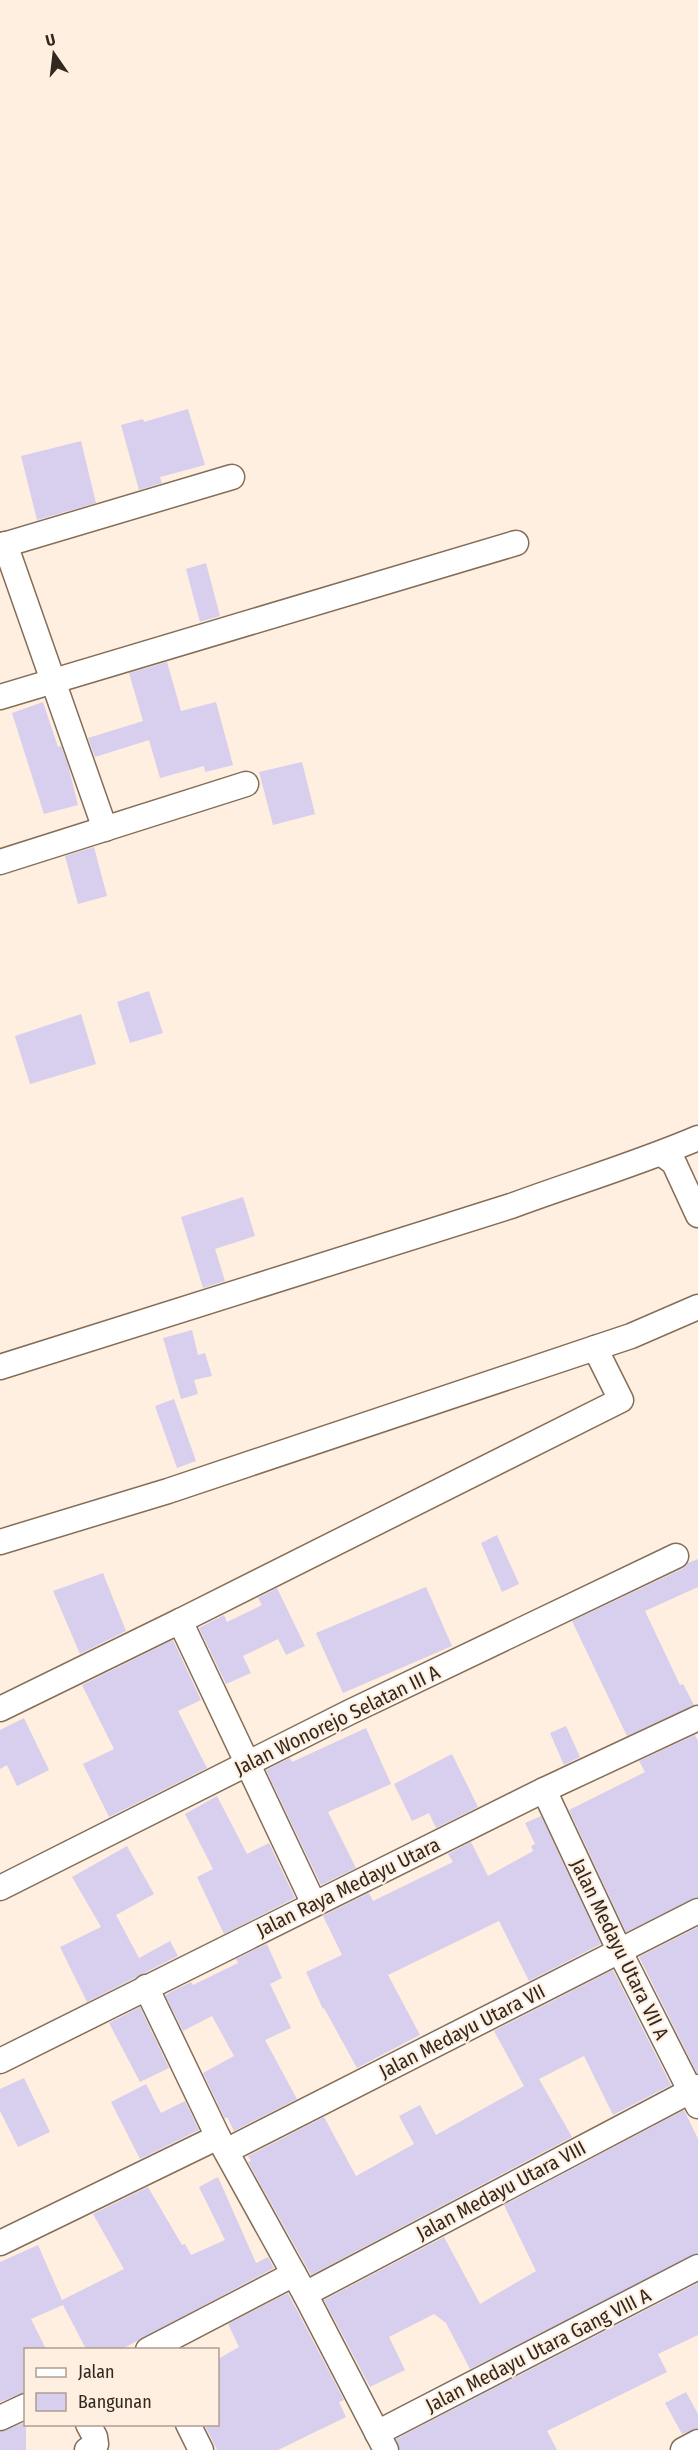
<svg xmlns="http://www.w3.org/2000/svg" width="698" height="2450" font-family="'Fira Sans Condensed',sans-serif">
  <rect width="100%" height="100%" fill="#feefe0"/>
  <g fill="#d7cfed">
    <polygon points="188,409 205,465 160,477 162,483 139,490 121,425 143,419 144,422"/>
    <polygon points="81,441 96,503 37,520 21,456"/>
    <polygon points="206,563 220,616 200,622 186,569"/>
    <polygon points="167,662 181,711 216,702 233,765 205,772 204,766 160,778 149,740 95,757 88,738 143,721 129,673"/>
    <polygon points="43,702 58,747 61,746 68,765 78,805 44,814 12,713"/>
    <polygon points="302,762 315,814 273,825 259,772"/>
    <polygon points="94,847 107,896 78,904 65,856"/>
    <polygon points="149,991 163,1033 130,1043 117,1002"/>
    <polygon points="81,1014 96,1064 30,1084 15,1036"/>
    <polygon points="243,1197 255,1236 215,1249 225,1281 203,1288 181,1217"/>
    <polygon points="192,1330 198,1355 205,1353 212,1376 194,1380 198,1394 181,1399 163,1338"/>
    <polygon points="174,1399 196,1461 177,1468 155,1406"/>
    <polygon points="497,1535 519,1584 502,1592 481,1543"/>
    <polygon points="698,1559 698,1587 645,1611 680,1685 683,1684 694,1705 627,1736 572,1621 682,1569 688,1563"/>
    <polygon points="103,1573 126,1631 80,1654 53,1591"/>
    <polygon points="426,1587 452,1646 343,1693 316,1633"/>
    <polygon points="277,1588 305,1646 286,1655 278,1639 243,1656 251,1673 226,1684 199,1628 224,1615 227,1622 262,1605 258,1598"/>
    <polygon points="173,1640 201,1700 178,1711 207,1768 109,1817 83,1764 114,1749 82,1685"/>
    <polygon points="24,1718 49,1770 17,1786 7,1765 0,1769 0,1730"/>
    <polygon points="566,1726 580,1757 564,1765 550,1733"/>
    <polygon points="366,1728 391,1784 328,1812 356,1868 321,1885 266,1770 290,1758 292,1762"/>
    <polygon points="695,1735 698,1741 698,1897 626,1932 569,1810 645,1772 639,1761"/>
    <polygon points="452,1754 478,1807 436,1828 429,1813 412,1821 394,1784"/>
    <polygon points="217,1796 247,1854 269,1843 295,1898 224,1934 197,1877 213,1869 185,1814"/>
    <polygon points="541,1816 601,1944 529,1981 499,1921 388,1975 420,2035 357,2068 324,2008 323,2009 306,1972 342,1955 323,1916 369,1893 373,1901 453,1862 448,1854 471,1842 488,1876 533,1851 531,1846 535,1844 525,1823"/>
    <polygon points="127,1846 154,1894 116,1915 139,1958 170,1941 178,1956 87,2002 60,1947 101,1927 72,1877"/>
    <polygon points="698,1927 698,2073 697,2073 639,1957"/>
    <polygon points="267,1944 282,1978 270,1984 291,2028 265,2040 297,2099 234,2131 227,2117 225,2119 203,2073 234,2056 212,2016 183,2031 165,1995 191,1982 193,1985 238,1963 236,1959"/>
    <polygon points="613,1970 671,2085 613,2115 584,2056 539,2079 572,2137 311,2275 248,2162 251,2161 248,2156 324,2117 356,2176 414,2144 399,2116 420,2105 436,2135 524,2086 494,2031"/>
    <polygon points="140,2007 169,2068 140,2082 109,2023"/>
    <polygon points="24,2078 50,2132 18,2147 0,2111 0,2089"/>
    <polygon points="146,2084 161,2113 185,2101 199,2130 140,2159 111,2102"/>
    <polygon points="684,2110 698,2139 698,2253 470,2369 446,2323 434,2314 389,2337 405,2370 370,2387 324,2300 444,2237 480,2304 536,2271 504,2205"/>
    <polygon points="218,2177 256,2263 268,2257 274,2268 122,2349 86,2349 63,2305 31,2319 46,2349 26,2349 26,2392 0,2402 0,2262 38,2245 62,2300 124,2269 93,2214 148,2187 182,2245 185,2244 191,2255 225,2240 199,2187"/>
    <polygon points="698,2283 698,2335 658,2354 667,2372 547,2431 557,2450 400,2450 396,2439"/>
    <polygon points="288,2293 344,2400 339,2402 346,2417 278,2450 217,2450 204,2424 218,2424 218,2359 239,2347 228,2324"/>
    <polygon points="686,2392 698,2414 698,2428 682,2434 665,2403"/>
    <polygon points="26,2422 26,2450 0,2450 0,2432"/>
  </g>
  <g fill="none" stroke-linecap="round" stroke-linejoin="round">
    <g stroke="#846e58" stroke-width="27">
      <g id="minor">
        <polyline points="5,544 105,829"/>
        <polyline points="0,546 232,477"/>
        <polyline points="0,697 516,543"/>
        <polyline points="0,862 246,784"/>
        <polyline points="662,1154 674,1163 698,1215"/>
        <path d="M0,1367L511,1206C573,1183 637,1164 698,1138"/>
        <polyline points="0,1542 168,1491 595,1348 631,1336 698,1307"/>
        <polyline points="180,1621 621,1400 595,1348"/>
        <polyline points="0,1709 180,1621 314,1904"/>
        <polyline points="544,1790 620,1952 698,2106"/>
        <polyline points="0,1888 350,1712 676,1556"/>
        <polyline points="146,1987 218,2137 305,2294 386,2450"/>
        <polyline points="0,2061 544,1790 698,1718"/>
        <polyline points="226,2151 698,1911"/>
        <polyline points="0,2243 218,2137"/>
        <polyline points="305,2294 698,2087"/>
        <polyline points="148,2350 294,2274"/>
        <polyline points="0,2418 26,2406"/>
        <polyline points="188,2424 201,2450"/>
        <polyline points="377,2433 698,2267"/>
        <polyline points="87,2450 96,2444 95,2437 88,2424"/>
        <polyline points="683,2450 698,2442"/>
      </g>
    </g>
    <use href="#minor" stroke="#fff" stroke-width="24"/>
  </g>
  <g text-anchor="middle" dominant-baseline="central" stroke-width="4.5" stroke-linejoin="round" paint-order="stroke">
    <g font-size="20" fill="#32281f" stroke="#feefe0">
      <text transform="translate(337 1720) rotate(-26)">Jalan Wonorejo Selatan III A</text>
      <text transform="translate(348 1887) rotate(-26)">Jalan Raya Medayu Utara</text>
      <text transform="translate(620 1949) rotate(64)">Jalan Medayu Utara VII A</text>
      <text transform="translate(462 2031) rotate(-27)">Jalan Medayu Utara VII</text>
      <text transform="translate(501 2190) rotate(-28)">Jalan Medayu Utara VIII</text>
      <text transform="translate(538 2350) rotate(-27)">Jalan Medayu Utara Gang VIII A</text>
    </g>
  </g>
  <rect x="24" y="2348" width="195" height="78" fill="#feefe0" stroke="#ac9f93" stroke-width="1.5"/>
  <rect x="36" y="2368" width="30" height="9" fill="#ffffff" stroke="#ac9f93" stroke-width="1.5"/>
  <text x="78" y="2378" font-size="18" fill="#32281f">Jalan</text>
  <rect x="36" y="2393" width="30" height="18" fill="#d7cfed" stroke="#ac9f93" stroke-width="1.5"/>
  <text x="78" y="2408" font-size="18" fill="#32281f">Bangunan</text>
  <g transform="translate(54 54) rotate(346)" stroke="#feefe0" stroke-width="4.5" paint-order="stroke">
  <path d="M0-4.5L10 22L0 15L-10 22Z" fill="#32281f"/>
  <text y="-9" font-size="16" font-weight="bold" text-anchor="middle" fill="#32281f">U</text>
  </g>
</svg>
